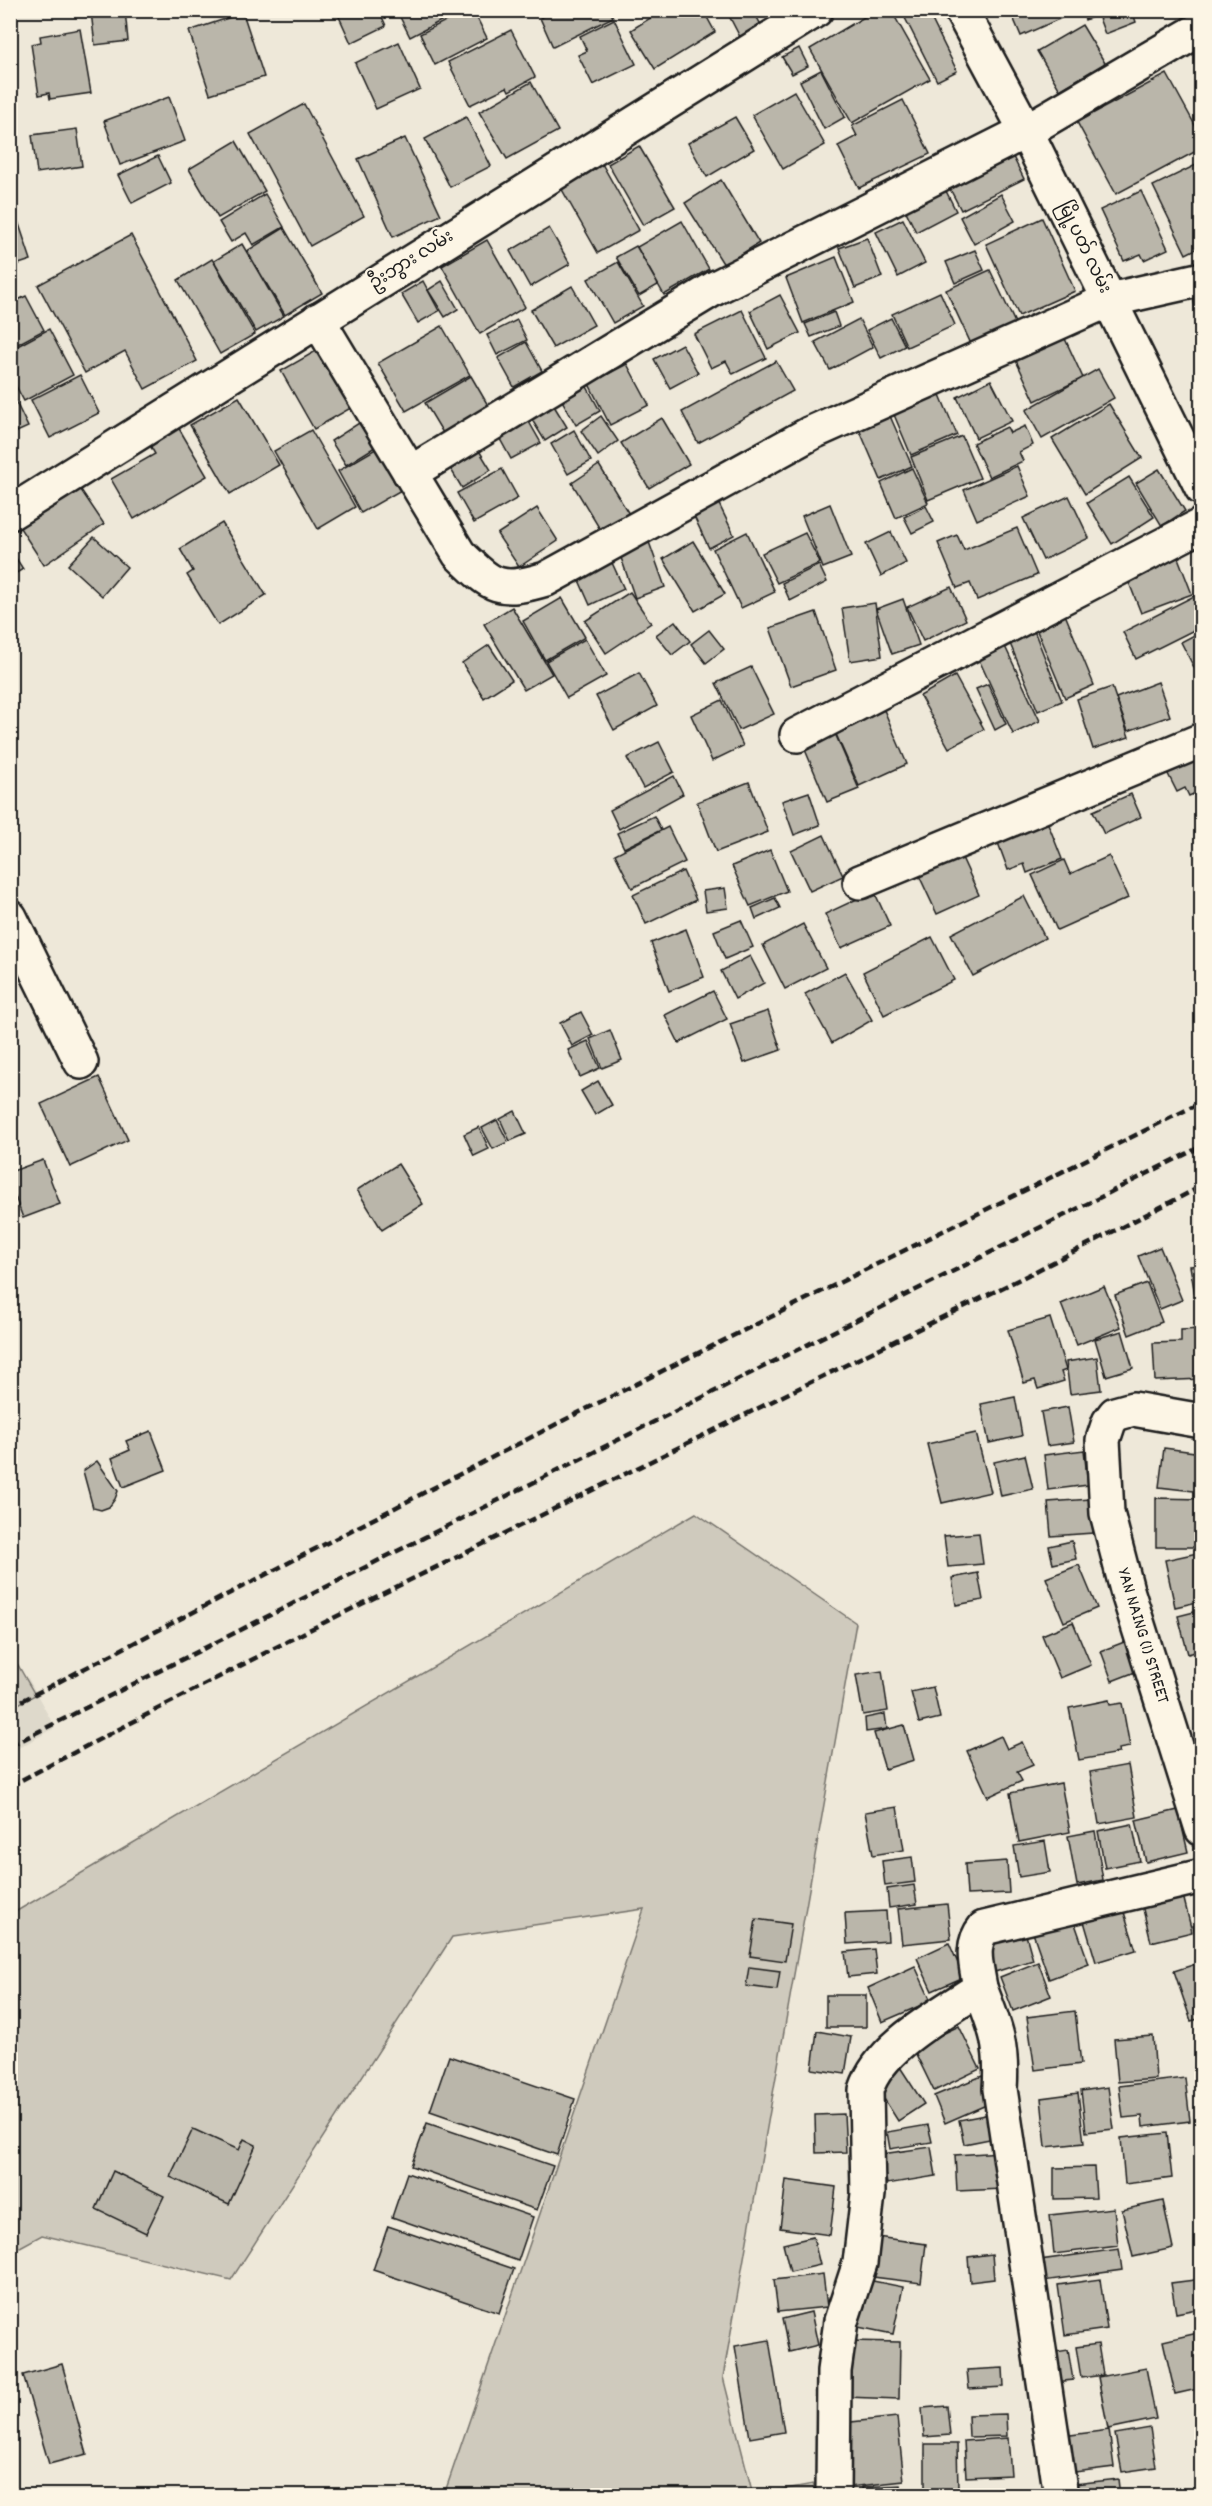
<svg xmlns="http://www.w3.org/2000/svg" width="1212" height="2506" font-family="Dekko,'Noto Sans Myanmar',sans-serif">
  <rect width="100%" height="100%" fill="#eee8d9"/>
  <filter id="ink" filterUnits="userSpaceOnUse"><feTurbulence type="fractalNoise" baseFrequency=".0167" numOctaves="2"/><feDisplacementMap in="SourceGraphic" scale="12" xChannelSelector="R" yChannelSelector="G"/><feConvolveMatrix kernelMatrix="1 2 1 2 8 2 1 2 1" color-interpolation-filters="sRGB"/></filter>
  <g filter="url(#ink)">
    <polygon fill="#ded9cb" points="28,1678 55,1728 11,1752 11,1687"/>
    <g fill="#cfcabd" stroke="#76736c" stroke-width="1.5">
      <polygon points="696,1513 856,1623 723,2377 753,2495 813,2484 817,2495 444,2495 644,1909 452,1937 231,2280 42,2235 11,2252 10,1915"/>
      <polygon points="10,1651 35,1695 11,1708 10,1708"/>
    </g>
    <g fill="#bab6aa" stroke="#1c1c1c" stroke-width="1.5">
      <polygon points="125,10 128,41 95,45 91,12"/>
      <polygon points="336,10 379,10 386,26 351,43"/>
      <polygon points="403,10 462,10 410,37 398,13"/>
      <polygon points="467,10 473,10 487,38 435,65 420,34"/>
      <polygon points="556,10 609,10 613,17 553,47 540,18"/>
      <polygon points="663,10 703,10 715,32 655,69 631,30"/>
      <polygon points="726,10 753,10 761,25 740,37"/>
      <polygon points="876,10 891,10 930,79 852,123 810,49"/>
      <polygon points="901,10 927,10 957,71 937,81"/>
      <polygon points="1010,10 1063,10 1066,16 1021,36"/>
      <polygon points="1081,10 1108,10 1085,20"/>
      <polygon points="1120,10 1132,10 1136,22 1105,34 1099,18"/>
      <polygon points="243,13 264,77 210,94 189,31"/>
      <polygon points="614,19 636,64 593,85 578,55 587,51 580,36"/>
      <polygon points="1082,25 1105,63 1060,90 1037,51"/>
      <polygon points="80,29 91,93 50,99 49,93 39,95 31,44 41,42 40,36"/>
      <polygon points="511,30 535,77 509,91 507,87 470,105 448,62"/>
      <polygon points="399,42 420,89 376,109 355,63"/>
      <polygon points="799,48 808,66 792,74 782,57"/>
      <polygon points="821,70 845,117 824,129 800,81"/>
      <polygon points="1167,74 1202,138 1202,148 1116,194 1077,122"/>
      <polygon points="531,82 558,131 507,159 479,112"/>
      <polygon points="794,91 825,145 783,169 752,115"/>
      <polygon points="169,97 185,141 120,165 104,121"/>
      <polygon points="903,100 930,154 859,188 838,146 857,136 852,126"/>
      <polygon points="304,104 364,216 310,246 250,134"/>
      <polygon points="466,117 491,166 450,187 425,139"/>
      <polygon points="735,117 754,149 707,177 688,143"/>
      <polygon points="77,129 82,166 37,173 32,135"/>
      <polygon points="405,138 441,215 393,237 358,159"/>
      <polygon points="236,141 265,191 218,218 189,169"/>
      <polygon points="639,146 675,207 643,225 608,164"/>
      <polygon points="1010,151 1024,179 961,210 947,183"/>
      <polygon points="158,156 171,183 132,203 118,175"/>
      <polygon points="601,162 639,230 598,253 560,186"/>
      <polygon points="1202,162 1202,246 1186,254 1153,186"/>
      <polygon points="721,180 759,243 724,265 685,203"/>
      <polygon points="944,187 956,211 916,232 904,207"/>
      <polygon points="1141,191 1168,249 1144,260 1141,254 1124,261 1100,210"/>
      <polygon points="265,194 284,227 253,245 246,233 231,242 219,222"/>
      <polygon points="1001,194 1015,221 974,244 960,217"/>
      <polygon points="15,212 31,260 10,267 10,213"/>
      <polygon points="1042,218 1075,291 1019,316 986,244"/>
      <polygon points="903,219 925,263 898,277 876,232"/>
      <polygon points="682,221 709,269 664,295 637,247"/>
      <polygon points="284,228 322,293 285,315 247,251"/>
      <polygon points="549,228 570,264 530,287 510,251"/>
      <polygon points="131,235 197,361 145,389 125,351 85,373 38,285"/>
      <polygon points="867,238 882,277 855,288 839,248"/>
      <polygon points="487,240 525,307 480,334 442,266"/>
      <polygon points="242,244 284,316 256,332 214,261"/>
      <polygon points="636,246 658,285 639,296 616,257"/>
      <polygon points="975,250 984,270 955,283 946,262"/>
      <polygon points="836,257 854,302 803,323 786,278"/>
      <polygon points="212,259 255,334 220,354 178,280"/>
      <polygon points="618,262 643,306 613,323 588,279"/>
      <polygon points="990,270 1016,325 972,346 946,290"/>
      <polygon points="423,281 439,311 418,323 401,294"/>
      <polygon points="442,281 458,309 445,317 428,290"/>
      <polygon points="572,286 594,325 553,348 531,310"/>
      <polygon points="1202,286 1202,351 1192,288"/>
      <polygon points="940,292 955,325 907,347 892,314"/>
      <polygon points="780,295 800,333 768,349 750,311"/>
      <polygon points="26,296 44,330 10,348 10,304"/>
      <polygon points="742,310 766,358 733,374 726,361 711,368 694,334"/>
      <polygon points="834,312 839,326 811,337 805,324"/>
      <polygon points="891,318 905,346 881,358 867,330"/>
      <polygon points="859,319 873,347 830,370 815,342"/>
      <polygon points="517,320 527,340 497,355 487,335"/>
      <polygon points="442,326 470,375 406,411 378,363"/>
      <polygon points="49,329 73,375 24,401 10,375 10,350"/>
      <polygon points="1061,330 1083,378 1035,401 1012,352"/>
      <polygon points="526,342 542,371 514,387 498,358"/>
      <polygon points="682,344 698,373 670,388 654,359"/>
      <polygon points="323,347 356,405 314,429 281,371"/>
      <polygon points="776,361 793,391 698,443 682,412"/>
      <polygon points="627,364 649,405 610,425 589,384"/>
      <polygon points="1098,369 1114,398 1042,439 1026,410"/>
      <polygon points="80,375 99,413 50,438 31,400"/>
      <polygon points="471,376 489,407 443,433 425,403"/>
      <polygon points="991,380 1012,421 976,438 957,397"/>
      <polygon points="585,383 600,411 576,425 560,397"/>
      <polygon points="10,390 28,427 10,435"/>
      <polygon points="938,390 957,435 911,455 892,410"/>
      <polygon points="239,397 279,465 230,494 190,425"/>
      <polygon points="551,401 567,427 545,441 529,415"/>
      <polygon points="1109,404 1142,458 1085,494 1052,439"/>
      <polygon points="524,413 541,443 511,459 495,430"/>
      <polygon points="601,416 618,441 598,456 581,431"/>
      <polygon points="890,416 912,466 881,480 859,429"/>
      <polygon points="662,418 689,464 649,488 621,443"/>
      <polygon points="359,423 375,447 346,465 331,441"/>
      <polygon points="177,425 207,476 134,519 111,479 155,454 148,442"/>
      <polygon points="1025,426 1033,445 1019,452 1023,461 989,477 973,443 1007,427 1010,433"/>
      <polygon points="311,430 355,507 318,529 274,451"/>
      <polygon points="574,430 591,461 568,474 551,444"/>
      <polygon points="962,436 980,478 928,500 911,457"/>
      <polygon points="475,444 491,470 462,488 446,461"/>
      <polygon points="379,447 403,489 361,513 338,471"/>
      <polygon points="599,465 629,514 601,531 572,483"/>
      <polygon points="1017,466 1030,496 977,520 964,490"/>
      <polygon points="912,468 928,503 896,518 881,483"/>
      <polygon points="502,469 518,498 474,523 457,493"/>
      <polygon points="1159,469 1185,511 1162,526 1136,483"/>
      <polygon points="1129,477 1154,517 1112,544 1087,503"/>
      <polygon points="79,487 104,524 44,565 20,528"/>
      <polygon points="715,496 734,535 709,548 690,508"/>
      <polygon points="1069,496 1089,538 1043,560 1023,518"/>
      <polygon points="830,504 851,557 823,568 802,516"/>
      <polygon points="926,506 934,522 912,533 904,517"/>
      <polygon points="537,508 558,541 519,567 497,534"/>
      <polygon points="222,523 266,595 218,625 187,575 193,571 180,549"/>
      <polygon points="1017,528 1037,575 977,600 970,583 957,588 938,543 957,535 964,550"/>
      <polygon points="747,532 775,592 741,608 713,549"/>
      <polygon points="891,532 906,563 881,576 866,544"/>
      <polygon points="805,533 820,563 777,583 762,553"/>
      <polygon points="94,537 127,567 102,596 68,565"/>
      <polygon points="693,541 725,594 695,611 663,559"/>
      <polygon points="649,542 665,587 635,598 619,552"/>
      <polygon points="10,549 23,569 10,577"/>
      <polygon points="608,554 624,589 590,605 574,569"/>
      <polygon points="1177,555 1192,594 1141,613 1126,575"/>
      <polygon points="819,565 827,582 790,601 782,583"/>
      <polygon points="951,587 966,620 923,641 907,607"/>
      <polygon points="630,592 651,623 606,653 585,621"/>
      <polygon points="1198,594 1202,601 1202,626 1136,659 1123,632"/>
      <polygon points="562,598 585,637 545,660 523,621"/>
      <polygon points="903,599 919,645 892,654 876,609"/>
      <polygon points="875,603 882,656 850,661 842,608"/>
      <polygon points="512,607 552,674 524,690 484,624"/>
      <polygon points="1062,607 1094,685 1065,698 1032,619"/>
      <polygon points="816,612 836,670 791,686 770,628"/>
      <polygon points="675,621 690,641 672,655 656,635"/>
      <polygon points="1031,623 1062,701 1038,711 1006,634"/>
      <polygon points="709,630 724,649 706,663 691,644"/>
      <polygon points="1202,631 1202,683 1181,642"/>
      <polygon points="585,639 606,676 567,698 546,661"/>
      <polygon points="1002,640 1040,721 1013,734 975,651"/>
      <polygon points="489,645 512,680 484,698 462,663"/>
      <polygon points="751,667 774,714 739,730 716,683"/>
      <polygon points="639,673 657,706 614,730 596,696"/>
      <polygon points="955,676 984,729 949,748 920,696"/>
      <polygon points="1158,682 1170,716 1128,731 1116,698"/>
      <polygon points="988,684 1006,724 995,730 976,689"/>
      <polygon points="1112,687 1129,737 1093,749 1077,699"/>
      <polygon points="722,700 743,746 712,761 691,715"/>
      <polygon points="884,710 907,764 859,786 835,732"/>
      <polygon points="834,731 859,789 827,802 803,745"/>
      <polygon points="659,742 674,772 643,788 627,758"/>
      <polygon points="1202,751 1202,790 1189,796 1185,788 1177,792 1167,772"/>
      <polygon points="674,776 683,794 619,829 610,810"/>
      <polygon points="749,782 768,832 716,852 697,802"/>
      <polygon points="809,792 820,825 794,835 782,801"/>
      <polygon points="1131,794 1141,817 1104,834 1093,811"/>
      <polygon points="654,816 661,830 624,848 617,833"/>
      <polygon points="1047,821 1062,859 1027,873 1024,864 1008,870 997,840"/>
      <polygon points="668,827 685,862 632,888 615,854"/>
      <polygon points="824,835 843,876 810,891 791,851"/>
      <polygon points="958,849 979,895 937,914 916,869"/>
      <polygon points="770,850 787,891 750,906 732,866"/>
      <polygon points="1109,856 1128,898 1057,930 1032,875 1064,860 1070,874"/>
      <polygon points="683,871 696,900 646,924 633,895"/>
      <polygon points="725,888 728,908 706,911 703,891"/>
      <polygon points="874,891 890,926 841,948 825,914"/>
      <polygon points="1024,896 1045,938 973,976 951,934"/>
      <polygon points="775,898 780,908 756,919 752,908"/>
      <polygon points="741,920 753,947 725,959 714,931"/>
      <polygon points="803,924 826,968 785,989 763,945"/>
      <polygon points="686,929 704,977 669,991 651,943"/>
      <polygon points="932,937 954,980 884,1015 863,972"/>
      <polygon points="750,956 764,983 735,999 721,971"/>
      <polygon points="845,972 872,1020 832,1043 805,994"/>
      <polygon points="713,991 727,1019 679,1043 665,1015"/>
      <polygon points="768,1011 781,1050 744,1063 730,1024"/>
      <polygon points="581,1012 593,1035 572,1046 560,1023"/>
      <polygon points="610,1030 622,1060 602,1068 590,1039"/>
      <polygon points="588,1041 600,1068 580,1077 568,1050"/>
      <polygon points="99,1077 128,1140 70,1167 41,1104"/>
      <polygon points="598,1081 612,1105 595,1115 581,1091"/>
      <polygon points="515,1111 526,1134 510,1141 500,1119"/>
      <polygon points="497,1120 508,1142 493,1149 482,1128"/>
      <polygon points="479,1127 489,1149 474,1156 464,1134"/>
      <polygon points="43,1160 60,1204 23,1218 10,1183 10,1172"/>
      <polygon points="398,1164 423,1204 382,1230 357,1190"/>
      <polygon points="1160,1247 1182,1300 1160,1309 1138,1256"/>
      <polygon points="1202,1265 1202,1324 1200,1324 1190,1266"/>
      <polygon points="1147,1283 1162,1322 1129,1335 1115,1295"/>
      <polygon points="1104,1286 1121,1327 1077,1345 1061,1304"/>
      <polygon points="1050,1318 1066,1370 1061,1372 1064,1381 1038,1389 1035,1380 1024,1383 1008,1330"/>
      <polygon points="1202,1329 1202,1379 1155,1381 1153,1343 1181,1342 1181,1330"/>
      <polygon points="1122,1331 1133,1368 1106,1376 1095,1339"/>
      <polygon points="1097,1357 1101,1390 1070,1394 1066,1362"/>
      <polygon points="1015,1397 1022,1436 989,1443 981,1404"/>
      <polygon points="1068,1407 1074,1442 1047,1446 1041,1412"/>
      <polygon points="151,1431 166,1470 123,1487 112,1458 130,1450 126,1441"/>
      <polygon points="976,1433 991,1492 942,1503 927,1444"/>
      <polygon points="1164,1448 1202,1453 1202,1492 1159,1487"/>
      <polygon points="1084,1450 1088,1485 1048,1490 1044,1455"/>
      <polygon points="1025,1455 1033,1489 1001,1496 994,1462"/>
      <polygon points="97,1461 118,1491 115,1499 109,1507 101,1510 93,1508 83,1471"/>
      <polygon points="1156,1498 1202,1499 1202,1547 1156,1547"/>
      <polygon points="1091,1499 1093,1533 1051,1536 1048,1502"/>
      <polygon points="979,1533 983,1564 948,1567 944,1536"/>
      <polygon points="1072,1541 1076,1559 1053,1564 1049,1546"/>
      <polygon points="1202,1552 1202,1601 1175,1607 1165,1560"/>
      <polygon points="1079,1565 1097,1608 1064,1622 1046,1578"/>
      <polygon points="978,1573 983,1600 956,1605 952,1578"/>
      <polygon points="1202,1610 1202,1650 1188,1654 1178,1616"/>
      <polygon points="1073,1622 1091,1665 1060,1678 1042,1635"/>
      <polygon points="1132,1639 1143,1669 1112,1681 1101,1651"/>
      <polygon points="882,1671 888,1711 863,1715 856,1675"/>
      <polygon points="1202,1674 1202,1701 1194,1676"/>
      <polygon points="933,1687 940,1718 919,1723 911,1692"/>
      <polygon points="1109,1700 1110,1705 1122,1703 1130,1747 1118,1749 1119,1753 1079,1760 1069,1708"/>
      <polygon points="885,1714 887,1729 866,1732 865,1718"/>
      <polygon points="904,1725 914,1760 885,1769 874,1733"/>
      <polygon points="1001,1736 1007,1749 1022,1742 1033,1765 1017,1772 1022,1781 988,1797 967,1751"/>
      <polygon points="1128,1765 1137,1817 1099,1824 1090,1772"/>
      <polygon points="1061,1783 1070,1832 1019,1842 1010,1793"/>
      <polygon points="897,1807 904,1850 873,1855 865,1812"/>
      <polygon points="1178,1810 1188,1852 1146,1862 1136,1820"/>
      <polygon points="1132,1824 1140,1861 1105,1868 1098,1831"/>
      <polygon points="1095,1831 1103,1880 1077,1885 1068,1836"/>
      <polygon points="1045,1841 1050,1872 1019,1877 1014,1846"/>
      <polygon points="912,1857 915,1882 885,1886 882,1861"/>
      <polygon points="1007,1861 1009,1893 967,1895 965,1864"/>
      <polygon points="914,1885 917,1904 889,1908 887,1889"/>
      <polygon points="1181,1887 1192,1932 1151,1942 1140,1897"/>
      <polygon points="947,1904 951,1939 902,1944 898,1909"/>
      <polygon points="1122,1906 1136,1950 1096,1962 1083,1918"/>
      <polygon points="886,1911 888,1941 847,1944 845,1913"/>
      <polygon points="1073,1918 1089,1964 1049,1979 1033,1933"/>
      <polygon points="756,1919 791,1924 785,1961 750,1956"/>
      <polygon points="1023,1924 1033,1960 995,1972 985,1936"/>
      <polygon points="1202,1924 1202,1943 1198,1944 1193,1926"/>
      <polygon points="949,1943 964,1977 932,1991 917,1958"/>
      <polygon points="874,1949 877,1974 848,1977 845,1952"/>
      <polygon points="1038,1962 1051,1996 1013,2011 1000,1977"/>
      <polygon points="1202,1962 1202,2018 1191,2021 1174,1971"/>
      <polygon points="915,1966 931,2001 882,2022 868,1988"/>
      <polygon points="749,1967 780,1971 777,1990 746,1986"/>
      <rect x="826" y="1995" width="40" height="32"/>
      <polygon points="1075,2011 1081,2064 1035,2070 1027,2017"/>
      <polygon points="959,2026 980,2069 934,2091 913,2048"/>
      <polygon points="817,2031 851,2037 845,2074 812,2069"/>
      <polygon points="1153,2036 1156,2079 1118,2082 1114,2039"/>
      <polygon points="449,2056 575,2099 557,2155 430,2111"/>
      <polygon points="900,2067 924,2104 898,2121 874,2083"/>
      <polygon points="982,2076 993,2102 945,2123 934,2096"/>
      <polygon points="1185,2078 1190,2121 1143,2127 1142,2116 1123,2118 1119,2086"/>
      <polygon points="1108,2087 1114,2129 1086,2132 1081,2091"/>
      <polygon points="1078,2093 1084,2143 1046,2147 1041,2098"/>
      <polygon points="844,2114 846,2152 816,2153 815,2115"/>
      <polygon points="990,2114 995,2138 964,2144 959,2120"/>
      <polygon points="427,2123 553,2166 537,2210 411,2166"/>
      <polygon points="928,2125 932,2142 890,2149 887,2132"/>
      <polygon points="193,2129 239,2150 244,2139 256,2145 229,2204 170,2177"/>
      <polygon points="1167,2133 1172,2178 1125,2184 1121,2138"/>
      <polygon points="931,2147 936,2176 887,2184 882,2154"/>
      <polygon points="1001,2152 1003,2189 957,2191 955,2155"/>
      <polygon points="1094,2167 1096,2198 1054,2199 1054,2168"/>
      <polygon points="113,2171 164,2196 146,2233 96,2209"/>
      <polygon points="407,2173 533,2217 518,2261 392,2217"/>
      <polygon points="786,2180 836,2187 830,2235 780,2228"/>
      <polygon points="1163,2201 1173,2248 1133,2257 1122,2210"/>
      <polygon points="1114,2208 1118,2246 1054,2254 1050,2215"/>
      <polygon points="388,2226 514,2269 499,2313 373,2270"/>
      <polygon points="870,2236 926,2244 921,2283 865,2276"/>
      <polygon points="813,2237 820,2265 790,2272 783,2244"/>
      <polygon points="1119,2249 1122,2270 1043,2281 1040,2260"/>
      <polygon points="992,2254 994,2279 970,2282 968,2257"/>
      <polygon points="823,2274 827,2307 778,2312 774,2280"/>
      <polygon points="863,2279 903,2287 893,2334 853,2326"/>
      <polygon points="1100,2279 1107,2329 1065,2335 1058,2285"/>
      <polygon points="1202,2279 1202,2308 1176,2313 1171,2283"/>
      <polygon points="811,2312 818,2345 789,2352 782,2319"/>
      <polygon points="1202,2332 1202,2388 1175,2394 1163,2341"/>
      <polygon points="769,2340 784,2432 750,2438 735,2346"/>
      <polygon points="848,2341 900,2342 899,2399 845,2397"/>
      <polygon points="1098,2344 1103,2375 1081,2378 1076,2347"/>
      <polygon points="1068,2350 1073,2380 1054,2382 1049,2353"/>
      <polygon points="62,2364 87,2454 49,2464 23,2375"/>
      <polygon points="1003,2368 1004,2387 969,2389 967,2370"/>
      <polygon points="1146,2368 1156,2419 1108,2429 1098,2377"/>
      <polygon points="10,2377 15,2402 10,2403"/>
      <polygon points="947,2406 950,2435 924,2437 922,2408"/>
      <polygon points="1006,2414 1007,2436 969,2437 968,2415"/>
      <polygon points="1202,2414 1202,2439 1197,2415"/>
      <polygon points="897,2417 904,2481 849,2487 842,2423"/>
      <polygon points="1150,2428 1156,2467 1122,2472 1115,2434"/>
      <polygon points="1109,2430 1114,2467 1067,2473 1063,2436"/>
      <polygon points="1008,2438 1011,2475 966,2477 964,2441"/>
      <polygon points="925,2444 957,2444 958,2489 925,2490"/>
      <polygon points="1118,2479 1120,2496 1076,2496 1075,2484"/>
      <polygon points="901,2485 902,2496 863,2496 862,2487"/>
      <polygon points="1010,2492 1010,2496 976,2496 976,2493"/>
    </g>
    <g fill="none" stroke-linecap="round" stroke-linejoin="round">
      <g stroke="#1c1c1c" stroke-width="38">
        <g id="street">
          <path d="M318,320L459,554C493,587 499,593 546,579L811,433L1109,300L1202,279"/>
          <polyline points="410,473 715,288 1026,131 1202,28"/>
          <polyline points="797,735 1202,525"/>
          <polyline points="860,882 1202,740"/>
          <polyline points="10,917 81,1062"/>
          <polyline points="1202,1421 1133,1409 1115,1414 1109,1422 1103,1440 1107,1513 1127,1590 1202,1829"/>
          <path d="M980,1988C996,2028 1003,2046 1000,2089L1061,2496"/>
          <path d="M833,2496L834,2371L841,2321L860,2263L868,2194L866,2090C880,2045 942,2014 980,1988C977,1967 969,1946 984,1928L1202,1876"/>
        </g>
      </g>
      <g stroke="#1c1c1c" stroke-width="38">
        <g id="secondary">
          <polyline points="961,10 1026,131 1202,488"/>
          <polyline points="10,513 816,10"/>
        </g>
      </g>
      <use href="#street" stroke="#fcf5e5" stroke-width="33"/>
      <use href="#secondary" stroke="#fcf5e5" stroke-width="33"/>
      <g stroke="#1c1c1c" stroke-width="4.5" stroke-dasharray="9 4.5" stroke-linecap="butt">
        <polyline points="10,1707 576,1414 1202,1102"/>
        <polyline points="10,1746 1202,1146"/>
        <polyline points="10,1786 309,1630 1030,1274 1202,1186"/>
      </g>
    </g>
  </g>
  <g text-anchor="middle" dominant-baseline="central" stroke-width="4.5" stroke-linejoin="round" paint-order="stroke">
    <g font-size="18" fill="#1c1c1c" stroke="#fcf5e5">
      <text transform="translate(1083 248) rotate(64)">မြို့ပတ် လမ်း</text>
      <text transform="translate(412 261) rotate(-32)">ဦးဘွား လမ်း</text>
      <text transform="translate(1142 1636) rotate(73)">YAN NAING (1) STREET</text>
    </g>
  </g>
  <rect width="1212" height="2506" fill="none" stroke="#fcf5e5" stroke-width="36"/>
  <rect x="18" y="18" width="1176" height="2470" fill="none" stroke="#1c1c1c" stroke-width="2" filter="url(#ink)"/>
</svg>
